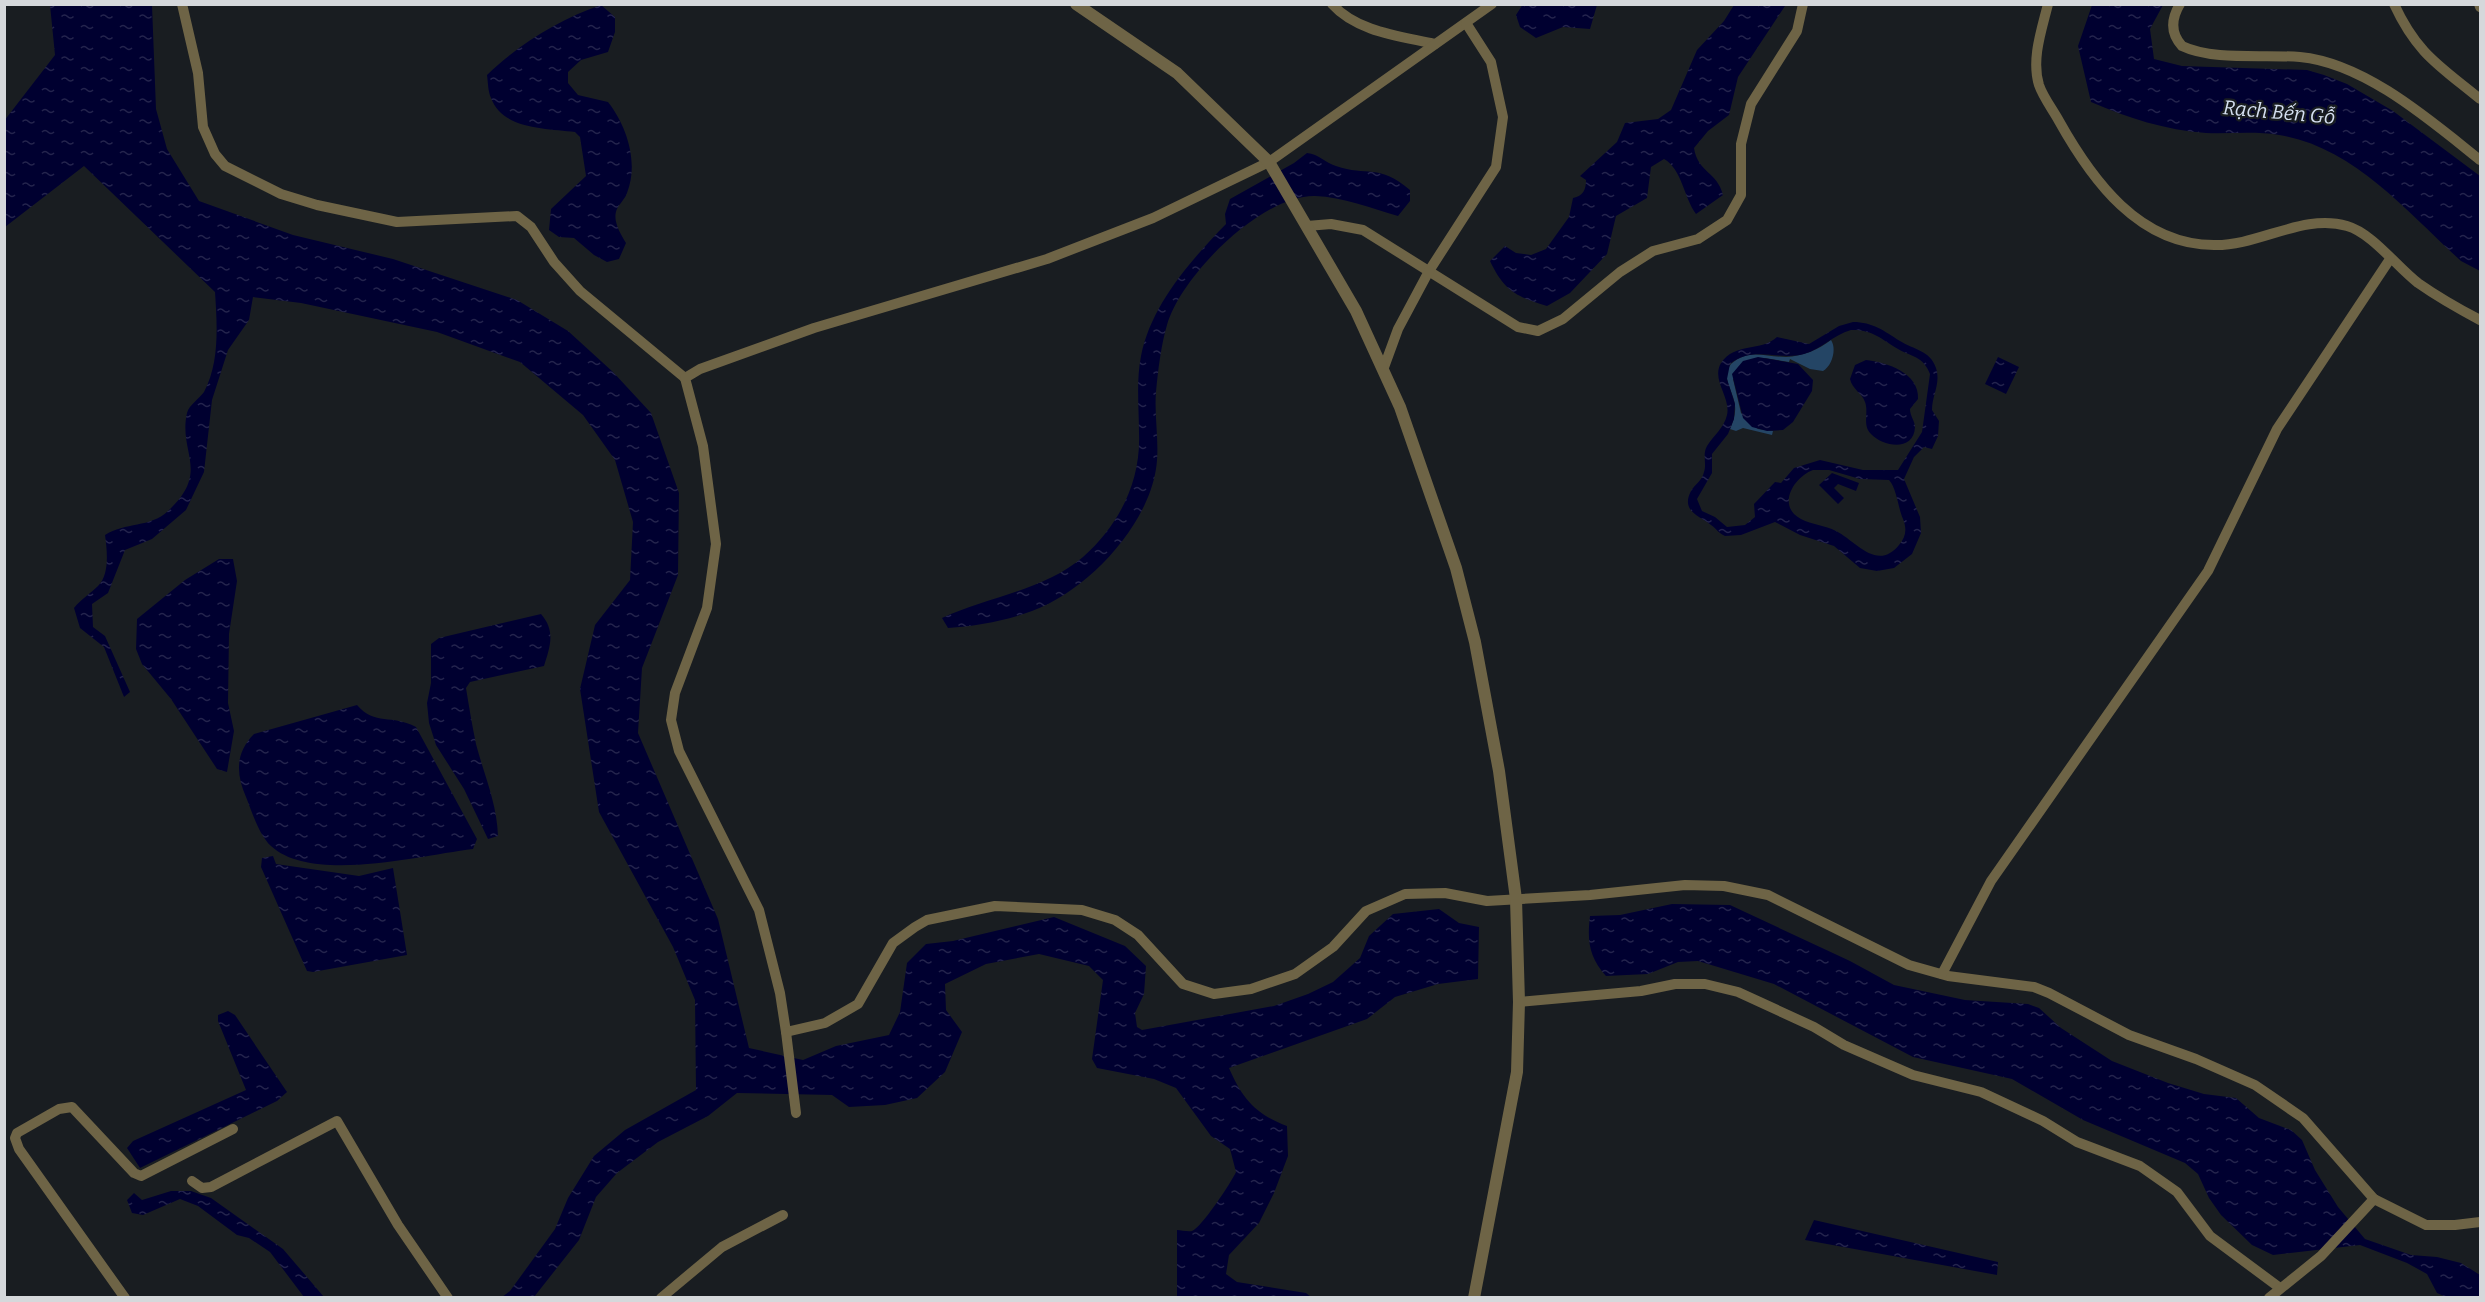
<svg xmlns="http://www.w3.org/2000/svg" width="2485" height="1302" font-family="Bitter,serif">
  <defs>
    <pattern id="water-ripples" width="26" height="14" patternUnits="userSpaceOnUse" patternTransform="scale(1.5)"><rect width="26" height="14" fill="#000030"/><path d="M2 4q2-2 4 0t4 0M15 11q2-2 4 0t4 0" fill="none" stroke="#24244d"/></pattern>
  </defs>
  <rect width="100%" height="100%" fill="#191d21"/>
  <path fill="#244565" d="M1831,340C1837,349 1832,366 1823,371L1810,369L1790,359L1789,362L1765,358L1733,379L1741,413L1758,429L1773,431L1772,435L1743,428L1736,431L1730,429C1733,422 1736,414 1735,406C1734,391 1720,378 1731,364C1749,348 1765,357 1786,357C1803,356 1818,350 1831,340Z"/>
  <g fill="url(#water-ripples)" fill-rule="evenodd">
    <polygon points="1523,4 1597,4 1597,5 1590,29 1563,27 1536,38 1520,27 1516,15"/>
    <path d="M50,5H152L156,109L167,149L199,201L293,235L393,259L517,300L568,331L613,372L651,413L679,493L678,575L642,668L638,733L718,919L749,1048L803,1060L836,1046L889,1035L900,1012L907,963L926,944L953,941L1054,917L1125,946L1146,966L1144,994L1135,1013L1137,1027L1142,1030L1274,1006L1308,994L1333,982L1360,958L1369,936L1393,914L1439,909L1459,923L1479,927L1478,979L1438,984L1395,997L1367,1019L1229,1068C1242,1098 1255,1114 1287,1126L1288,1156L1274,1193L1259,1223L1229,1255L1226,1274L1237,1282L1306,1293L1311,1297H1177V1230C1181,1230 1188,1232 1192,1231C1201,1228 1231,1183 1236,1172L1230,1149L1211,1136L1176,1088L1154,1079L1097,1068L1092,1059L1103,980L1089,966L1039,954L986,964L945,984L946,1010L962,1032L945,1072L917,1098L885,1105L849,1107L832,1095L737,1093L708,1116L658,1142L617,1173L596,1197L579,1240L534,1297H502L510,1291L555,1229L568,1198L594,1156L625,1130L696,1090L695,1000L673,947L599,812L580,689L595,625L630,580L633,522L615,460L583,415L520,362L437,332L301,303L253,297L249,320L228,350L212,400L204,472L186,510L152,539L125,550L108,593L92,604L93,627L105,636L130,692L124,697L104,647L80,628L74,608C81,599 90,594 98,586C110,574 107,550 105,535C125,522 150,528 168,511C211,471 178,453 187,413C189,405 199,399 204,392C220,362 217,324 215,292L84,166L5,227L4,121L55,55Z"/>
    <path d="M601,5L615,17V32L608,52L581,60L568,72V83L578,95L608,102C627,126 639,163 627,193C625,199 620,203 617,209C612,220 620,233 626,243L619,259L607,262L594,255L574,238L559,237L549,230L551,209L586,176L580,137L575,132C546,128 503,130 491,98C488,92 488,82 487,75C519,44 560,19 601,5Z"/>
    <path d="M1734,5L1785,6L1738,77L1729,115L1708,131L1694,148C1698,173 1717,171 1723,195L1696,214C1684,198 1682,169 1664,159L1651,167L1647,198L1616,216L1607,254L1570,293L1547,306C1517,297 1504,291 1490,261L1505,246L1516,253L1531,255L1546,249L1569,217L1573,198C1583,196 1586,190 1586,180L1580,176L1617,142L1625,123L1658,119L1671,110L1697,50L1724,21Z"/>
    <path d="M2092,5H2163L2150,29L2154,59L2182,66L2307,70L2324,75L2347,84L2393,111L2480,176V271L2461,261C2408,213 2354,147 2279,135C2255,131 2230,134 2206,133C2165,130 2128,118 2091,102L2078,46Z"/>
    <path d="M1307,153C1319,154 1325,163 1336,166C1367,177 1379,163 1410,190V201L1398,216C1371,208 1343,197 1315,196C1261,195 1181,276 1167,325C1161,345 1158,371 1156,392C1154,418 1160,444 1156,469C1147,527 1087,591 1032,611C1005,621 977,626 948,628L942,618C987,597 1045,590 1083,557C1119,525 1141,482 1139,433C1139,407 1136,382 1141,356C1151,305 1191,260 1226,224L1225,214L1230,199L1294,163Z"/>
    <path d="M1853,322C1873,322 1884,331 1900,341C1914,350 1930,350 1936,368C1941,384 1932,395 1932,410L1939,421L1938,436L1932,449L1924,447L1914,457L1904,479L1920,517L1921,533L1912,554L1894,568L1877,571L1860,568L1834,546L1800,535L1775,522L1741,535L1725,536C1718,533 1717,529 1711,525C1701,516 1680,512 1691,491C1695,484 1702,481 1704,472C1707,463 1702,455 1707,446C1714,435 1724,428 1727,415C1731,397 1711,380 1721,363C1735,342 1761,352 1777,337L1809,344L1839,326ZM1851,330C1872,329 1881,339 1898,349C1912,357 1923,356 1930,374L1922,432L1898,470H1863L1820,460L1794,468L1781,483L1775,482L1754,504L1755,517L1745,525L1727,527L1715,517L1702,511L1697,499L1712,473V454L1728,434L1734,419L1735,404L1727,379L1730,364C1753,345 1778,361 1804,354C1822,349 1833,335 1851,330ZM1813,470H1829L1860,479L1889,480C1897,489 1898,508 1903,519C1907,529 1906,537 1899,545C1877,572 1856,541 1836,531C1825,525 1812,525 1801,519C1776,506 1794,477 1813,470Z"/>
    <polygon points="1758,357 1798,364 1813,380 1812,391 1793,422 1783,430 1767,431 1752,427 1743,418 1732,374 1743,361"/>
    <polygon points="1998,357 2019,367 2006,394 1985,384"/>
    <path d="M1866,360C1886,362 1920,373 1918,399L1910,409C1910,416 1915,421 1915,427C1914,452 1883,447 1871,434C1862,425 1869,413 1865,402C1862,393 1852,389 1850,379L1855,365Z"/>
    <polygon points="1832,473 1859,483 1856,491 1838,484 1834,488 1844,498 1838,504 1819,485"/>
    <polygon points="219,559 233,559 237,581 229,634 228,703 234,731 227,772 217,769 171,699 142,664 136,649 137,619 185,580"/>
    <path d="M541,614C556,631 550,647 544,666L470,682L466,688C469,706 472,725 476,744C484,775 497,803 498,836L488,839L464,789L436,745L429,723L427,703L431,683V644L439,638Z"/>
    <path d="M357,705C375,726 392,714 416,727L477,839L473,849C422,855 312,884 271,846C259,835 252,812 246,797C236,774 235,753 254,734Z"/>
    <polygon points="273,856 276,864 359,876 393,868 407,955 313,972 307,971 261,867 262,858"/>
    <path d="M1672,904L1730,905L1850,961L1894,985L1965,1000L2028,1004L2039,1008L2061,1028L2112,1061L2168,1083L2204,1094L2236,1098L2259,1118L2291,1130L2302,1140L2315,1170L2338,1207L2365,1239L2411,1255L2437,1257L2461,1263L2480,1275V1297H2446L2437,1293L2427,1274L2407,1263L2360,1245L2273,1255L2252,1245L2221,1215L2209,1198L2198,1174L2185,1163L2083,1120L2012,1079L1913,1057L1774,984L1698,961L1678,962L1648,974L1606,976C1589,957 1587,941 1590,916L1620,915Z"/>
    <polygon points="228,1011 235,1015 287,1092 277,1101 140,1168 127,1148 133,1141 246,1090 218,1021 218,1015"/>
    <polygon points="171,1191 191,1191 211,1198 283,1249 324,1297 304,1297 270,1252 249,1238 237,1235 198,1206 180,1199 143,1215 132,1213 127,1200 134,1193 142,1200"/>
    <polygon points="1814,1220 1998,1262 1997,1275 1805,1240"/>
  </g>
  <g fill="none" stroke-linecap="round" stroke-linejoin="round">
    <g stroke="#6e6446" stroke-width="10">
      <polyline points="182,4 198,73 203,127 215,154 225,166 281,194 317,205 397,222 517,216 531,227 554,262 580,291 685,378"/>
      <path d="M1332,4C1357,32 1400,36 1435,44"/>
      <polyline points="1492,4 1269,162 1153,218 1047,259 814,328 700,369 685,378 703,446 716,544 707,608 675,693 671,720 679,751 759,910 780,993 786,1032 825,1023 858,1004 893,943 915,927 927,920 995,906 1082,910 1115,920 1138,935 1183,984 1214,994 1251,989 1295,974 1333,947 1366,911 1405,894 1445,893 1487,901 1590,895 1685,885 1724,886 1768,895 1909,965 1948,976 2034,987 2049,993 2129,1035 2196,1059 2255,1085 2303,1118 2374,1199 2426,1225 2455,1225 2480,1222"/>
      <path d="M2048,4C2042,29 2031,59 2039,85C2043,97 2053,110 2059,121C2092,180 2139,245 2214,245C2259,246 2303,213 2347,226C2372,233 2397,267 2418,283C2438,297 2459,309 2480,320"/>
      <path d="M2180,4C2171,19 2170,33 2182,46C2213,61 2265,54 2300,57C2365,63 2431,121 2480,160"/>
      <path d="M2394,4C2417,54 2440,66 2480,99"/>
      <polyline points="2479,4 2480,7"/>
      <polyline points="1307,226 1331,224 1363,230 1518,327 1538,331 1563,319 1620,272 1653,251 1698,239 1727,220 1741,195 1741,144 1751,104 1797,31 1803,4"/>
      <polyline points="1383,370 1398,329 1429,271 1496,167 1503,117 1491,62 1466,23"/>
      <polyline points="1942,974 1991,881 2208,571 2277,429 2390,259"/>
      <polyline points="1519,1002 1641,991 1675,984 1705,984 1738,992 1814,1027 1844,1045 1913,1075 1981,1092 2043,1121 2077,1142 2140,1166 2177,1192 2210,1236 2280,1288"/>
      <polyline points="786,1032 796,1113"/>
      <polyline points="192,1181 202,1188 211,1187 337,1121 398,1225 448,1298"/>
      <polyline points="125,1298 19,1149 15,1138 17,1133 59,1109 72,1107 134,1173 141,1176 233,1129"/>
      <polyline points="661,1298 722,1247 783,1215"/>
      <polyline points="2269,1298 2321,1256 2374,1199"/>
    </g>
    <polyline stroke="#6e6446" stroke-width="12" points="1076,4 1177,73 1269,162 1356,311 1400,407 1456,568 1475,642 1499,771 1516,899 1519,1002 1517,1072 1474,1298"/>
  </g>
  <g text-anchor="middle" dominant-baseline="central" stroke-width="4.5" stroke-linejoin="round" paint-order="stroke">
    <g font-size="20" font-style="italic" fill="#d4dff0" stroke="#191d21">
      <text transform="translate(2279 112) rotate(5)">Rạch Bến Gỗ</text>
    </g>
  </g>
  <rect width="2485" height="1302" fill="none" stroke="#d5d8db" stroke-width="12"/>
</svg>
